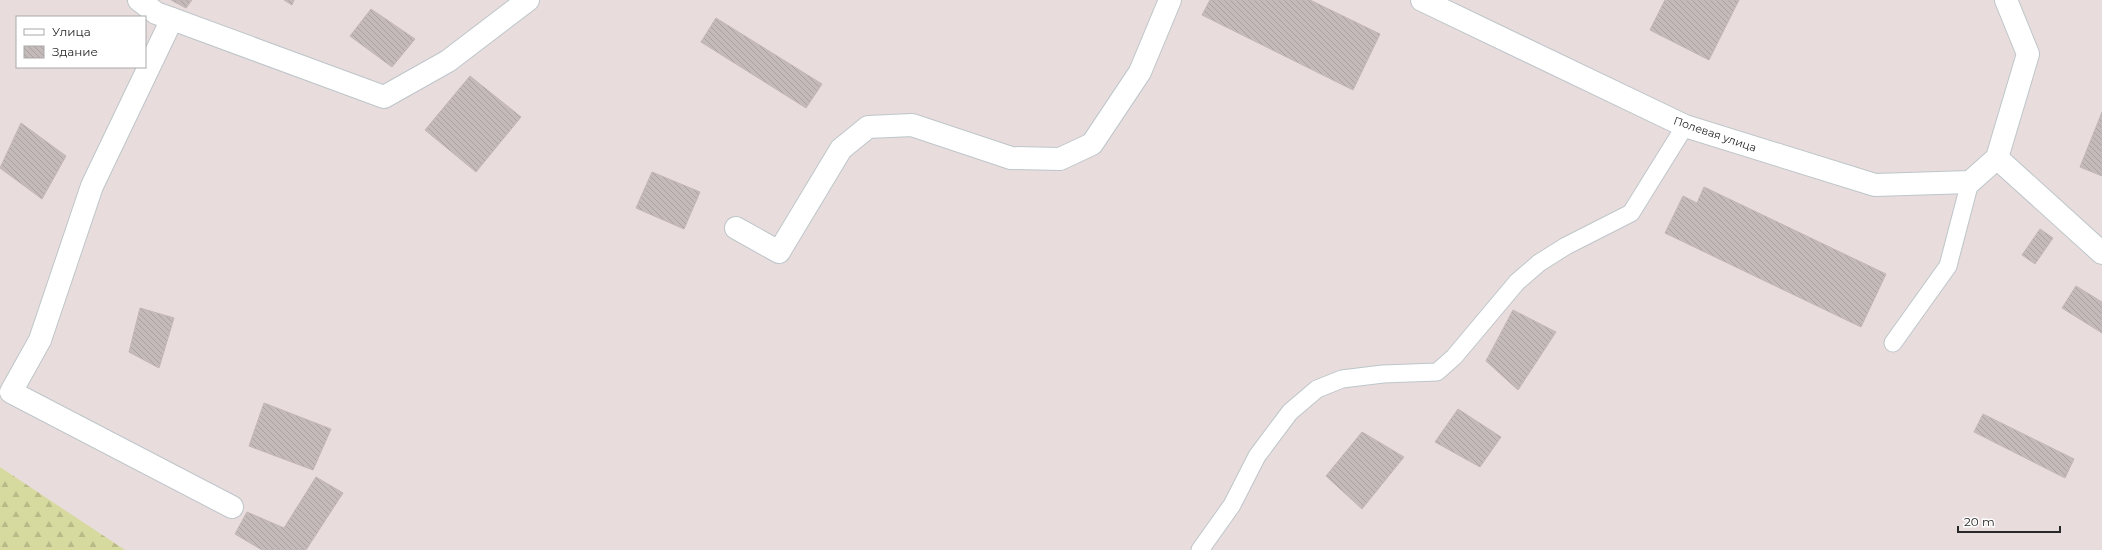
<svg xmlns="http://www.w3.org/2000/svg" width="2102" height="550" font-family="Montserrat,sans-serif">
  <defs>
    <pattern id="forest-firs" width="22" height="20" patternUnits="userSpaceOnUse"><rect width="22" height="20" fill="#d6da9e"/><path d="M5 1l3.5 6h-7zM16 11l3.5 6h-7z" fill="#b8bb88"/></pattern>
    <pattern id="building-back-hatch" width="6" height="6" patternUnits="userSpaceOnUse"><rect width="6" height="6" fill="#c5baba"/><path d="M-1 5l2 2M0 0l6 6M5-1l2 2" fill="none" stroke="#a9a0a0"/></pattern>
  </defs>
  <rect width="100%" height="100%" fill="#e9dcdc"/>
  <polygon fill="url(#forest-firs)" points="0,467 125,550 0,550"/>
  <g fill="url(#building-back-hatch)" stroke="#c4b6b6">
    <polygon points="171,0 192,0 186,8"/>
    <polygon points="284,0 294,0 292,5"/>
    <polygon points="1210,0 1310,0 1380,34 1353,90 1202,15"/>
    <polygon points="1665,0 1739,0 1709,60 1650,30"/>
    <polygon points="371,9 415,39 392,67 350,36"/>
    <polygon points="716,18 822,84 806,108 701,42"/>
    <polygon points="470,76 521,117 476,172 425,130"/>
    <polygon points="2102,112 2102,176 2080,167"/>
    <polygon points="21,123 66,156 42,199 0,168"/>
    <polygon points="652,172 700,192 684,229 636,208"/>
    <polygon points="1704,187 1886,274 1861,327 1665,233 1683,196 1697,203"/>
    <polygon points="2040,229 2053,238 2035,264 2022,255"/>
    <polygon points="2076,286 2102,302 2102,333 2062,308"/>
    <polygon points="140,308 174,318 159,368 129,352"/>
    <polygon points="1513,310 1556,332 1518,390 1486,361"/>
    <polygon points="264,403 331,429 313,470 249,446"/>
    <polygon points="1458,409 1501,437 1480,467 1435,442"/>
    <polygon points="1983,414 2074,459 2065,478 1974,432"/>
    <polygon points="1362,432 1404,457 1362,509 1326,476"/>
    <polygon points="316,477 343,493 306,550 262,550 235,534 247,512 284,528"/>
  </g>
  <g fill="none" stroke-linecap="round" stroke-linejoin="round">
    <g stroke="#bdc6ca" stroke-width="19">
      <g id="lane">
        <polyline points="1893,343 1948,266 1970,182"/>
        <polyline points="1200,550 1232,505 1257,456 1290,412 1317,389 1342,379 1383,374 1437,372 1454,357 1517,282 1539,263 1566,246 1631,213 1685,126"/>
      </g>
    </g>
    <g stroke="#bdc6ca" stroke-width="24">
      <g id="street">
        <polyline points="139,0 156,13 384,97 448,61 528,0"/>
        <polyline points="1422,0 1685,126 1875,185 1970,182 1997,158"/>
        <polyline points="2006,0 2028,54 1997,158 2102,253"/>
        <polyline points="172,19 92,186 40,340 11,392 232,507"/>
        <polyline points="736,228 779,252 841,149 868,127 912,125 1011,158 1060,159 1092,144 1140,72 1170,0"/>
      </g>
    </g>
    <use href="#lane" stroke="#fff" stroke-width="17"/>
    <use href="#street" stroke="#fff" stroke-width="22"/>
  </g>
  <g text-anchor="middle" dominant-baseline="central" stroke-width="3" stroke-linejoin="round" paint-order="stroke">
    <g font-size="11" fill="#282828" stroke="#fff">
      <text transform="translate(1715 134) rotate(19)">Полевая улица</text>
    </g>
  </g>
  <rect x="16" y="16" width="130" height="52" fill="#ffffff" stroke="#a9a9a9"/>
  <rect x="24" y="29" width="20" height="6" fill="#ffffff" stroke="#a9a9a9"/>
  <text x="52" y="36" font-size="12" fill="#282828">Улица</text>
  <rect x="24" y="46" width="20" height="12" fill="url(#building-back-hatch)" stroke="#a9a9a9"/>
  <text x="52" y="56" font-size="12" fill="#282828">Здание</text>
  <path d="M1958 526v6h102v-6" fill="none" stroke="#282828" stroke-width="2"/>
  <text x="1964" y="526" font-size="12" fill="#282828" stroke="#ffffff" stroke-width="3" paint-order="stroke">20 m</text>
</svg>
